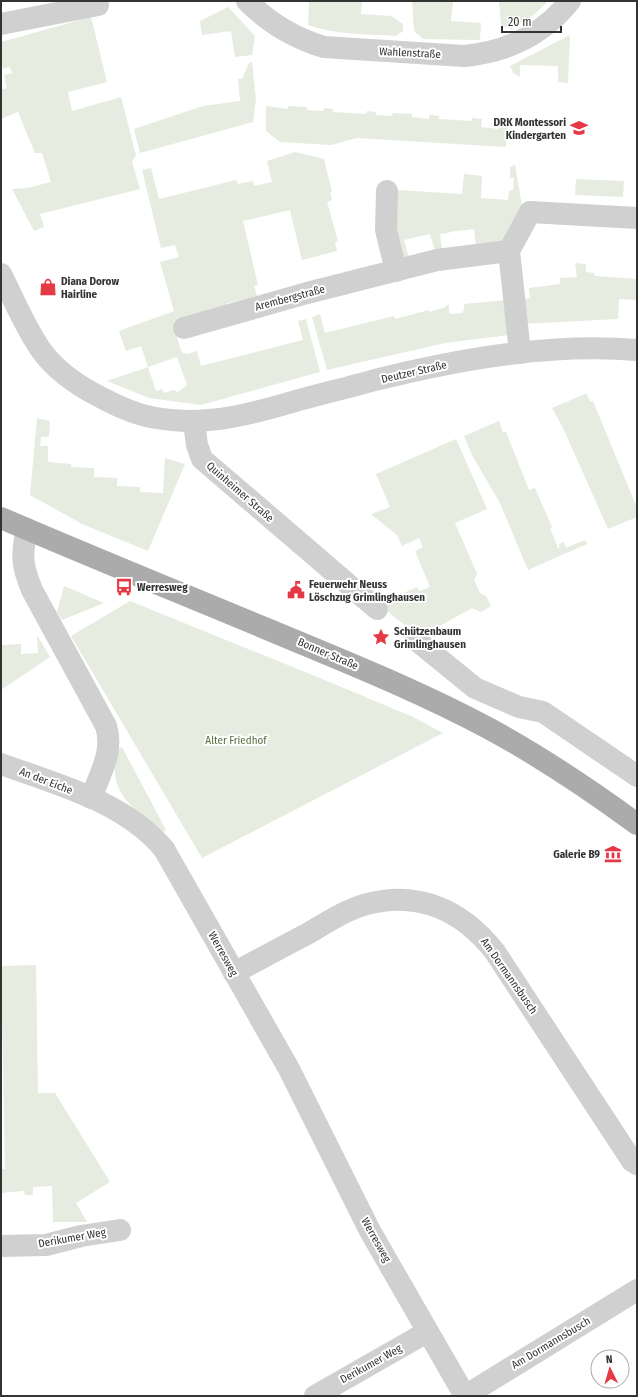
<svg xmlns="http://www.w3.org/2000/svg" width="638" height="1397" font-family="'Fira Sans Condensed',sans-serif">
  <rect width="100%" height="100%" fill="#fff"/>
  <g fill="#e6ecdf" fill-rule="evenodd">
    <path d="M309,1H362L361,14L391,16L403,24V31L396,36C366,34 336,35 308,25Z"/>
    <polygon points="412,1 453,1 451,21 481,23 480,40 423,39 414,31"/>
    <polygon points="499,1 548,1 534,15 511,29 501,25"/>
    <polygon points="228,7 255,36 252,55 235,57 231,31 202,35 200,21"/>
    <polygon points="91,17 107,82 68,92 72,111 121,97 136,155 132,162 140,189 40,214 44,227 34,231 12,189 27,188 51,182 42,153 35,153 18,112 1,119 1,90 7,88 4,75 12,73 10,67 3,69 1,62 1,42"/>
    <polygon points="570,35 568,83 558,82 558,66 520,65 520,77 513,73 510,66"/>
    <polygon points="252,62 256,99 253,122 140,153 134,129 203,106 240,101 238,79 242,79 249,63"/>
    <polygon points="266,106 288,109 288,106 307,107 307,110 323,111 324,108 333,109 333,112 366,114 367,111 376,112 376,115 392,116 393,113 412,114 412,117 429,119 429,115 439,116 439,119 472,121 472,118 482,119 481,127 498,129 498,125 507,126 506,147 357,138 331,145 280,142 266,131"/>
    <path d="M295,152L324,159L332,192H330L332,200L327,202L338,241L335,242L337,251L302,260L290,210L243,221L258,285L254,286L257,296L228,303L230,311L176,334L182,353L188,354L197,351L201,366L303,340L298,321L306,319L320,372L201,405L149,398L107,381L148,367L141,346L126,351L119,331L174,311L160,262L179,257L175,245L161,248L142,170L151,168L159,199L236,180L238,184L253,181L254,186L272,182L267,161ZM177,357L187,385L178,392L174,390L164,393L162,389L156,391L148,367Z"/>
    <polygon points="515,165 523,212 504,242 476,246 474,229 449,232 449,233 440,234 442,250 435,251 430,234 404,240 409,258 402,256 396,236 397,190 462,194 464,174 482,176 481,198 508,200 509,191 513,190 514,178 510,178 510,167"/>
    <polygon points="576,179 624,181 623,197 575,195"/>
    <polygon points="575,263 586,264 586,272 594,273 595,276 637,279 637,300 619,299 618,319 522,324 520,299 530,298 529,288 560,284 560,278 577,277"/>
    <polygon points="506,300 509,335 445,343 327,370 312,317 320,314 325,333 394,316 395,319 429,310 429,312 446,307 446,305 449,305 449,312 451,314 462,313 464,310 464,304"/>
    <polygon points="585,394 587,394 590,402 593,401 635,503 637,503 637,517 608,529 563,428 552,408"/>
    <polygon points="37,418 50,421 49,437 41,437 40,446 48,446 48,462 71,464 71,467 94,468 94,477 117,478 117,486 140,487 140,492 163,493 165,458 185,464 148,551 82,524 30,495"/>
    <polygon points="499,421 503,432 506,432 529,490 535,488 552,527 550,528 558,548 560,547 559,544 564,542 566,548 585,540 587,544 528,570 500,503 473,457 464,436"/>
    <polygon points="456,439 487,509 455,523 477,574 474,580 480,593 486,596 491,606 481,612 472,608 420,637 382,607 390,599 417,587 419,591 430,587 415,551 423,547 419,538 402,546 397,535 371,514 390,507 376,474"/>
    <polygon points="64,586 104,603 62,620 57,612"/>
    <polygon points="130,601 332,683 413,717 443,733 202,858 71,636"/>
    <polygon points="37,635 50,657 1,690 1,645 21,644 21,654 38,653"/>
    <path d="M122,747L166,830L163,832C135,811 103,789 119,749Z"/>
    <polygon points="36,965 38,1093 55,1093 110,1182 76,1203 87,1222 53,1222 52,1186 33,1187 33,1195 25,1195 24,1191 1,1193 1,1169 5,1169 1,966"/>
  </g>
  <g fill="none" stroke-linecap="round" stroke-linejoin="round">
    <g stroke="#d0d0d0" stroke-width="22">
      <path d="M247,1C269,23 294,38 324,47L464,56C506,52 543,35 570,1"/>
      <polyline points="1,24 98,5"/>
      <polyline points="387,191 386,230 396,271"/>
      <path d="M1,274C14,300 25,327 41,350C56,371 80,387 102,398C119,407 137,415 156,418C205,427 252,414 299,400C325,393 350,387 375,380C460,359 549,343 637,350"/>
      <polyline points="184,328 307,293 437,260 509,251"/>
      <polyline points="520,353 509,251 530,212 637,218"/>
      <polyline points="194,422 197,445 202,459 377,609"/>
      <path d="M27,529C21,555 22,566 32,590L106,726C114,751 100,774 91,798"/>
      <polyline points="416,640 475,688 519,707 543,712 637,776"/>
      <path d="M1,764C58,785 123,801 164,849L289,1069L370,1231L465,1396"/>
      <path d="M234,973C258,960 282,947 307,934C326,923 345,910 367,904C419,890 463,911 495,952L632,1161L637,1164"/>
      <polyline points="1,1246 46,1245 81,1236 120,1230"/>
      <polyline points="315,1396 427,1332"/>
      <polyline points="465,1396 637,1290"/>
    </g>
    <path stroke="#ababab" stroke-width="22" d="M1,518C89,556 178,592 267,629C341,660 417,690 488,728C540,756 589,789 637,824"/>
  </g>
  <defs>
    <g id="school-bare" transform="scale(1.38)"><path d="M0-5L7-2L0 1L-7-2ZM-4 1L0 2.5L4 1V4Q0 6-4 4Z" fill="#e63946" stroke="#fff" stroke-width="2.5" paint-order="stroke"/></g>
    <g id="shop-bare" transform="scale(1.38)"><path d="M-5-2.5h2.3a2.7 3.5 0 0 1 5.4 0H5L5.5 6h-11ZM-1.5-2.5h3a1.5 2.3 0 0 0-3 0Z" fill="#e63946" stroke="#fff" stroke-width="2.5" paint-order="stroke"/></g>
    <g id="bus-bare" transform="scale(1.38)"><path d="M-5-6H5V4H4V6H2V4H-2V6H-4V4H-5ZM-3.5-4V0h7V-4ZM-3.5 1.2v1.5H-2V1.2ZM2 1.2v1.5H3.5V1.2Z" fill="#e63946" stroke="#fff" stroke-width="2.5" paint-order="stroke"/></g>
    <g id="civic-bare" transform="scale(1.38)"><path d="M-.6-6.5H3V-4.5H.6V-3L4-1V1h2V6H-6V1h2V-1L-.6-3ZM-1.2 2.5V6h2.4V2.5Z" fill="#e63946" stroke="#fff" stroke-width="2.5" paint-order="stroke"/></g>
    <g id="sight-bare" transform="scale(1.38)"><path d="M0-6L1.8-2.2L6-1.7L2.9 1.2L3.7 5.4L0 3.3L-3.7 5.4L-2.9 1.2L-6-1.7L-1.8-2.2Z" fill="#e63946" stroke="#fff" stroke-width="2.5" paint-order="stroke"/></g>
    <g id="museum-bare" transform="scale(1.38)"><path d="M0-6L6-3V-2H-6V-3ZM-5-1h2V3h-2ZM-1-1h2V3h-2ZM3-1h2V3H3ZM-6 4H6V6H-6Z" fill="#e63946" stroke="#fff" stroke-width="2.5" paint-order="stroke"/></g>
  </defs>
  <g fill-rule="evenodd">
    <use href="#school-bare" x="579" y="128"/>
    <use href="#shop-bare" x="48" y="287"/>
    <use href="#bus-bare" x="124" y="587"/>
    <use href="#civic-bare" x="296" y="590"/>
    <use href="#sight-bare" x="381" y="637"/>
    <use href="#museum-bare" x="613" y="854"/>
  </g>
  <g text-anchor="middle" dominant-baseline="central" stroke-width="4" stroke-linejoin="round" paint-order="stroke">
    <g font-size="11" fill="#333" stroke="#fff">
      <text transform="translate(410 53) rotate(3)">Wahlenstraße</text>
      <text transform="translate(290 298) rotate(-15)">Arembergstraße</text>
      <text transform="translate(414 372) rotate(-13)">Deutzer Straße</text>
      <text transform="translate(240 492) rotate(41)">Quinheimer Straße</text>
      <text transform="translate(328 654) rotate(23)">Bonner Straße</text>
      <text transform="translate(46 781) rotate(21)">An der Eiche</text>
      <text transform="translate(223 954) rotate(61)">Werresweg</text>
      <text transform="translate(509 976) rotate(55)">Am Dormannsbusch</text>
      <text transform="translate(72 1238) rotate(-10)">Derikumer Weg</text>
      <text transform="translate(376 1240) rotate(61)">Werresweg</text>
      <text transform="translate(551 1343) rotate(-31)">Am Dormannsbusch</text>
      <text transform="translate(371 1364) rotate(-29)">Derikumer Weg</text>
    </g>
    <g font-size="11" font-weight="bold" fill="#333" stroke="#fff" text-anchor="start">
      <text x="566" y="122" text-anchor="end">DRK Montessori<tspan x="566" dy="13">Kindergarten</tspan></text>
      <text x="61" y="281">Diana Dorow<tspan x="61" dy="13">Hairline</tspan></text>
      <text x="309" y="584">Feuerwehr Neuss<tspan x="309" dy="13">Löschzug Grimlinghausen</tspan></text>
      <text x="137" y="587">Werresweg</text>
      <text x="394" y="631">Schützenbaum<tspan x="394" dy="13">Grimlinghausen</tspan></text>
      <text x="600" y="854" text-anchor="end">Galerie B9</text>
    </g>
    <g font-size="11" fill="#56703f" stroke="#fff">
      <text x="236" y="740">Alter Friedhof</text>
    </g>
  </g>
  <rect width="638" height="1397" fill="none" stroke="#333333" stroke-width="4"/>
  <g transform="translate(610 1369) rotate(355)"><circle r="19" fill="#ffffff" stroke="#adadad"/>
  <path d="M0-3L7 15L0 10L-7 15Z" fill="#e63946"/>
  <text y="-6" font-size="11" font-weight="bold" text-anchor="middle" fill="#333333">N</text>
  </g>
  <path d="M502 26v6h59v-6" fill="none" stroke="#333333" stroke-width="2"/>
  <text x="508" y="26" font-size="12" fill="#333333" stroke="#ffffff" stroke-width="3" paint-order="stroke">20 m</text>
</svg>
